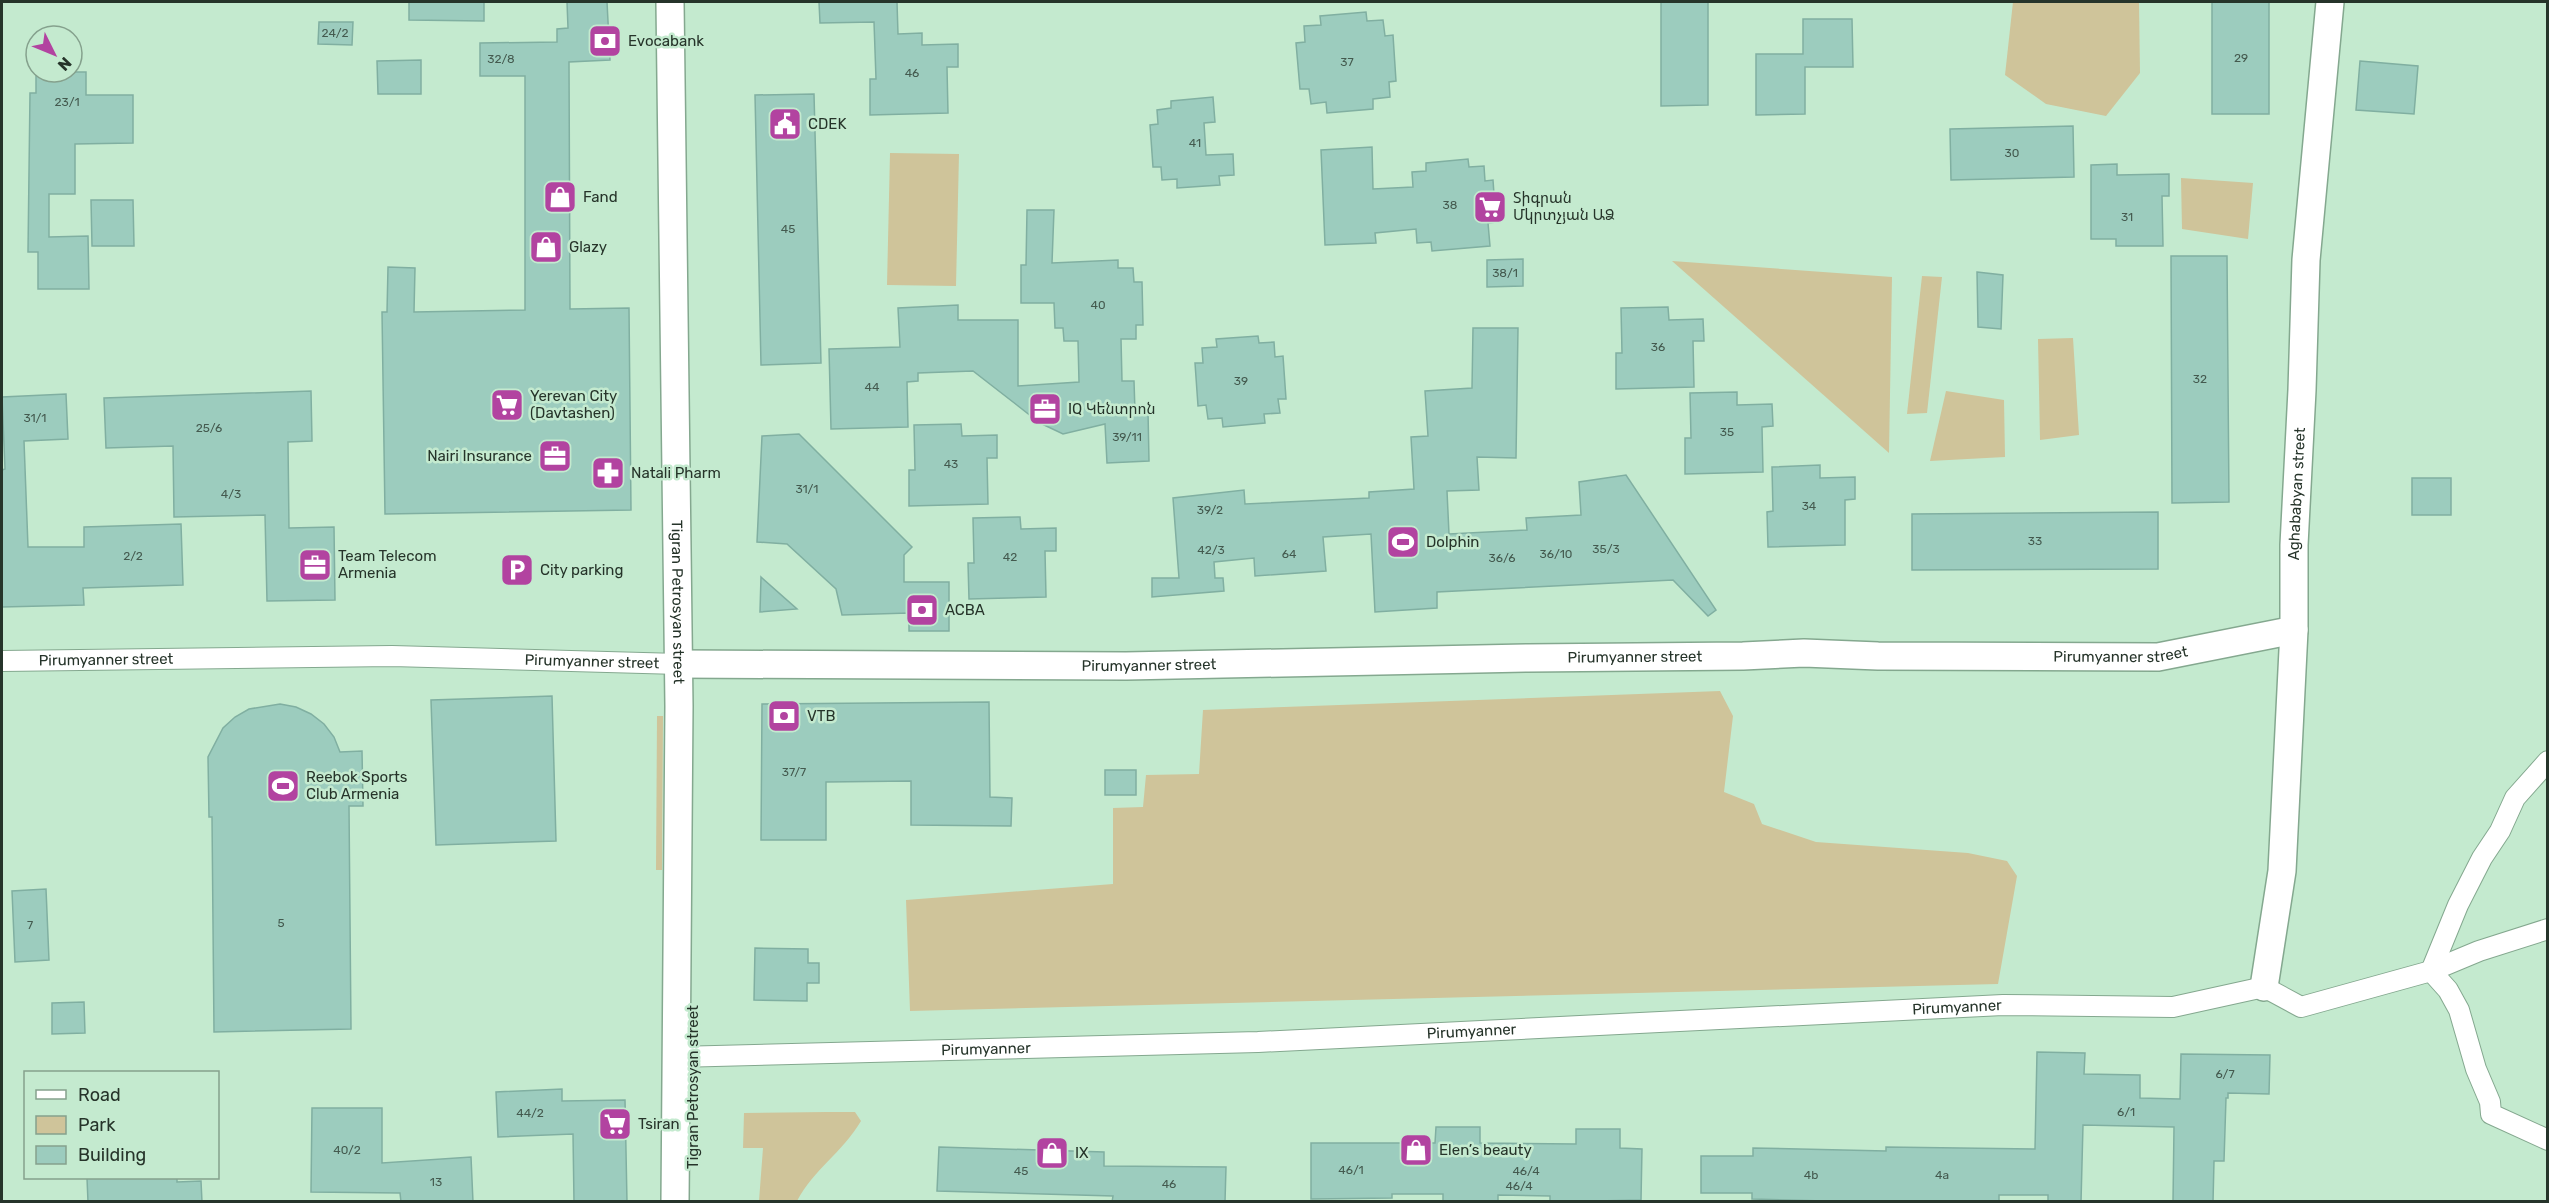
<svg xmlns="http://www.w3.org/2000/svg" width="2549" height="1203" font-family="Rubik,'Noto Sans Armenian',sans-serif">
  <rect width="100%" height="100%" fill="#c4eacf"/>
  <g fill="#cfc49a">
    <polygon points="2013,2 2139,2 2140,73 2106,116 2046,104 2005,75"/>
    <polygon points="890,153 959,154 956,286 887,285"/>
    <polygon points="2181,178 2253,183 2248,239 2182,229"/>
    <polygon points="1672,261 1892,277 1889,453"/>
    <polygon points="1922,276 1942,277 1927,413 1907,414"/>
    <polygon points="2073,338 2079,435 2040,440 2038,339"/>
    <polygon points="1946,391 2004,400 2005,457 1930,461"/>
    <polygon points="1720,691 1733,716 1724,792 1754,804 1762,824 1816,842 1968,853 2007,861 2017,876 1998,984 910,1011 906,900 1113,884 1113,808 1143,807 1146,775 1199,774 1203,710"/>
    <polygon points="657,716 663,716 662,870 656,870"/>
    <path d="M827,1112H855L861,1121C842,1153 814,1169 797,1201H759L763,1148H743L744,1113Z"/>
  </g>
  <g fill="#9cccbe" stroke="#80afa1" stroke-width="1.5">
    <polygon points="409,2 484,2 484,21 409,20"/>
    <polygon points="567,2 607,2 610,60 569,62 570,309 629,308 631,510 385,514 382,312 387,312 388,267 415,268 414,312 525,310 525,76 480,76 480,43 557,42 557,29 568,28"/>
    <polygon points="819,2 897,2 898,34 922,33 922,45 958,44 958,67 947,67 948,113 870,115 870,79 876,79 874,22 820,23"/>
    <polygon points="1661,2 1708,2 1708,105 1661,106"/>
    <rect x="2212" y="2" width="57" height="112"/>
    <polygon points="1366,12 1367,21 1383,20 1385,36 1393,35 1396,81 1389,82 1390,97 1373,99 1373,109 1327,113 1326,102 1311,104 1309,89 1300,89 1296,43 1305,42 1304,26 1321,25 1320,16"/>
    <polygon points="1803,19 1852,19 1853,67 1805,67 1805,114 1756,115 1756,54 1803,54"/>
    <polygon points="319,22 353,22 352,45 318,44"/>
    <polygon points="421,60 421,94 378,94 377,61"/>
    <polygon points="2360,61 2418,66 2414,114 2356,110"/>
    <polygon points="36,72 86,72 86,95 133,95 133,143 75,144 75,194 49,194 49,237 88,236 89,289 38,289 38,252 28,252 30,93 36,93"/>
    <polygon points="814,94 821,363 761,365 755,95"/>
    <polygon points="1213,97 1215,122 1204,123 1206,155 1233,154 1234,175 1219,176 1220,185 1177,188 1177,179 1162,180 1161,167 1153,167 1150,125 1158,124 1157,110 1171,108 1171,101"/>
    <polygon points="2073,126 2074,177 1951,180 1950,129"/>
    <polygon points="1372,147 1373,189 1413,187 1412,172 1426,171 1426,163 1468,159 1469,167 1484,166 1485,181 1493,180 1496,222 1488,223 1490,246 1432,251 1431,242 1417,243 1416,229 1375,233 1376,243 1325,245 1321,150"/>
    <polygon points="2117,164 2117,175 2169,174 2169,196 2162,196 2163,246 2116,246 2116,239 2091,239 2091,165"/>
    <polygon points="91,200 133,200 134,246 92,246"/>
    <polygon points="1027,210 1054,210 1052,263 1118,260 1118,268 1133,268 1134,282 1142,282 1143,325 1136,325 1136,339 1121,339 1122,381 1134,381 1135,412 1148,411 1149,461 1107,463 1105,424 1063,434 1040,423 973,371 918,373 918,381 907,382 908,427 831,429 829,349 900,347 898,308 958,305 958,320 1018,320 1018,386 1079,382 1078,341 1064,341 1063,328 1055,328 1054,303 1021,303 1021,265 1026,265"/>
    <polygon points="2171,256 2227,256 2229,502 2172,503"/>
    <polygon points="1523,259 1523,286 1487,287 1487,260"/>
    <polygon points="1977,272 2003,275 2001,329 1978,327"/>
    <polygon points="1668,307 1669,320 1703,319 1704,341 1693,341 1694,387 1616,389 1616,353 1622,353 1621,308"/>
    <polygon points="1473,328 1518,328 1516,458 1477,457 1479,490 1447,491 1449,534 1527,530 1526,518 1581,515 1579,482 1626,475 1716,610 1708,616 1673,580 1437,592 1437,608 1375,612 1371,534 1323,537 1326,571 1255,576 1254,558 1214,562 1215,578 1223,578 1224,591 1152,597 1152,578 1179,578 1173,498 1244,490 1245,504 1369,498 1369,492 1414,489 1411,437 1428,436 1425,391 1472,388"/>
    <polygon points="1258,336 1259,343 1274,342 1275,357 1283,356 1286,399 1278,399 1280,413 1264,414 1265,423 1223,427 1222,418 1208,419 1206,405 1198,406 1195,363 1203,363 1202,348 1217,347 1216,339"/>
    <polygon points="311,391 312,441 288,442 289,528 334,527 335,600 267,601 265,515 174,517 173,446 106,448 104,398"/>
    <polygon points="1737,392 1737,405 1772,404 1773,426 1762,427 1763,472 1685,474 1685,438 1691,438 1690,393"/>
    <polygon points="66,394 68,439 24,441 28,547 84,547 84,527 181,524 183,585 83,588 84,605 2,607 2,470 5,469 2,397"/>
    <polygon points="961,424 962,436 997,435 997,458 987,458 988,504 909,506 909,470 915,470 914,425"/>
    <polygon points="799,434 912,547 904,555 904,582 949,582 949,631 909,631 909,613 842,615 836,589 787,544 757,542 762,436"/>
    <polygon points="1820,465 1820,478 1855,477 1855,499 1845,500 1845,545 1768,547 1767,512 1773,511 1772,467"/>
    <rect x="2412" y="478" width="39" height="37"/>
    <polygon points="2158,512 2158,569 1912,570 1912,514"/>
    <polygon points="1020,517 1021,529 1056,528 1056,551 1045,551 1046,597 969,599 968,563 974,563 973,518"/>
    <polygon points="761,577 797,609 760,612"/>
    <polygon points="552,696 556,841 436,845 431,700"/>
    <polygon points="989,702 990,797 1012,798 1011,826 911,825 911,781 826,782 826,840 761,840 762,704"/>
    <polygon points="280,704 296,707 311,714 324,724 334,737 340,752 362,751 363,806 349,806 351,1029 214,1032 212,817 209,817 208,757 223,728 235,717 249,709"/>
    <rect x="1105" y="770" width="31" height="25"/>
    <polygon points="46,889 49,960 15,962 12,891"/>
    <polygon points="755,948 808,949 808,963 819,963 819,983 807,983 807,1001 754,1000"/>
    <polygon points="84,1002 85,1033 52,1034 52,1003"/>
    <polygon points="2037,1052 2085,1053 2084,1074 2140,1075 2140,1098 2180,1099 2181,1054 2270,1055 2269,1094 2228,1093 2228,1098 2226,1098 2224,1161 2214,1161 2213,1202 2173,1202 2174,1127 2083,1125 2081,1202 2048,1202 2048,1195 1999,1195 1999,1202 1862,1202 1752,1199 1752,1193 1701,1193 1701,1156 1753,1156 1753,1148 1886,1151 1886,1147 2035,1149"/>
    <polygon points="562,1089 562,1101 625,1100 627,1202 574,1202 573,1134 498,1137 496,1092"/>
    <polygon points="312,1108 382,1108 382,1163 471,1157 473,1202 401,1202 400,1193 311,1192"/>
    <polygon points="1436,1127 1480,1127 1480,1143 1576,1144 1576,1129 1620,1129 1620,1148 1642,1149 1641,1200 1550,1202 1550,1196 1498,1195 1498,1202 1443,1202 1443,1194 1392,1194 1392,1198 1311,1199 1311,1143 1435,1143"/>
    <polygon points="939,1147 1104,1152 1104,1166 1226,1167 1225,1202 1112,1202 1113,1196 937,1191"/>
    <polygon points="87,1178 177,1178 177,1182 201,1181 202,1202 88,1202"/>
  </g>
  <g fill="none" stroke-linecap="round" stroke-linejoin="round">
    <g stroke="#84a88f" stroke-width="22">
      <g id="street">
        <path id="s1" d="M2,661L392,656L679,664"/>
        <polyline points="2548,761 2515,798 2500,831 2482,858 2458,905 2431,971 2448,990 2459,1010 2476,1069 2490,1102 2491,1114 2548,1140"/>
        <path id="s2" d="M676,1057L1258,1042L2003,1005L2173,1007L2264,987L2301,1007L2431,971L2479,951L2548,929"/>
      </g>
    </g>
    <g stroke="#84a88f" stroke-width="30">
      <g id="secondary">
        <path id="s3" d="M670,2L679,706L675,1202"/>
        <path id="s4" d="M679,664L1126,666L1528,658L1743,656L1804,653L1878,656L2158,657L2294,630"/>
        <path id="s5" d="M2264,987L2282,871L2294,630V545L2302,390L2306,260L2330,2"/>
      </g>
    </g>
    <use href="#street" stroke="#fff" stroke-width="20"/>
    <use href="#secondary" stroke="#fff" stroke-width="27"/>
  </g>
  <defs>
    <g id="bank-square" transform="scale(1.725)"><rect x="-9" y="-9" width="18" height="18" rx="4" fill="#b243a0" stroke="#c4eacf"/><path d="M-6-4H6V4H-6ZM0-2.3a2.3 2.3 0 1 0 0 4.6a2.3 2.3 0 1 0 0-4.6Z" fill="#fff"/></g>
    <g id="civic-square" transform="scale(1.725)"><rect x="-9" y="-9" width="18" height="18" rx="4" fill="#b243a0" stroke="#c4eacf"/><path d="M-.6-6.5H3V-4.5H.6V-3L4-1V1h2V6H-6V1h2V-1L-.6-3ZM-1.2 2.5V6h2.4V2.5Z" fill="#fff"/></g>
    <g id="shop-square" transform="scale(1.725)"><rect x="-9" y="-9" width="18" height="18" rx="4" fill="#b243a0" stroke="#c4eacf"/><path d="M-5-2.5h2.3a2.7 3.5 0 0 1 5.4 0H5L5.5 6h-11ZM-1.5-2.5h3a1.5 2.3 0 0 0-3 0Z" fill="#fff"/></g>
    <g id="supermarket-square" transform="scale(1.725)"><rect x="-9" y="-9" width="18" height="18" rx="4" fill="#b243a0" stroke="#c4eacf"/><path d="M-6-5.5h2.5l.6 2H6L4.5 2H-2.5L-4.4-4H-6ZM-1.5 3.2a1.3 1.3 0 1 0 .1 0ZM3 3.2a1.3 1.3 0 1 0 .1 0Z" fill="#fff"/></g>
    <g id="office-square" transform="scale(1.725)"><rect x="-9" y="-9" width="18" height="18" rx="4" fill="#b243a0" stroke="#c4eacf"/><path d="M-6-3h4V-5.5h4V-3h4V5H-6ZM-1-4.5V-3h2v-1.5ZM-6 0V1H6V0Z" fill="#fff"/></g>
    <g id="pharmacy-square" transform="scale(1.725)"><rect x="-9" y="-9" width="18" height="18" rx="4" fill="#b243a0" stroke="#c4eacf"/><path d="M-2-6h4v4h4v4h-4v4h-4v-4h-4v-4h4Z" fill="#fff"/></g>
    <g id="stadium-square" transform="scale(1.725)"><rect x="-9" y="-9" width="18" height="18" rx="4" fill="#b243a0" stroke="#c4eacf"/><path d="M0-5a6.5 5 0 1 0 0 10a6.5 5 0 1 0 0-10ZM-3.5-1.8h7v3.6h-7Z" fill="#fff"/></g>
    <g id="parking-square" transform="scale(1.725)"><rect x="-9" y="-9" width="18" height="18" rx="4" fill="#b243a0" stroke="#c4eacf"/><path d="M-3.5-5.5H1a3.5 3.5 0 0 1 0 7H-1V5.5H-3.5ZM-1-3.4V-.6H.8a1.4 1.4 0 0 0 0-2.8Z" fill="#fff"/></g>
  </defs>
  <g fill-rule="evenodd">
    <use href="#bank-square" x="605" y="41"/>
    <use href="#civic-square" x="785" y="124"/>
    <use href="#shop-square" x="560" y="197"/>
    <use href="#supermarket-square" x="1490" y="207"/>
    <use href="#shop-square" x="546" y="247"/>
    <use href="#supermarket-square" x="507" y="405"/>
    <use href="#office-square" x="1045" y="409"/>
    <use href="#office-square" x="555" y="456"/>
    <use href="#pharmacy-square" x="608" y="473"/>
    <use href="#stadium-square" x="1403" y="542"/>
    <use href="#office-square" x="315" y="565"/>
    <use href="#parking-square" x="517" y="570"/>
    <use href="#bank-square" x="922" y="610"/>
    <use href="#bank-square" x="784" y="716"/>
    <use href="#stadium-square" x="283" y="786"/>
    <use href="#supermarket-square" x="615" y="1124"/>
    <use href="#shop-square" x="1416" y="1150"/>
    <use href="#shop-square" x="1052" y="1153"/>
  </g>
  <g text-anchor="middle" dominant-baseline="central" stroke-width="5" stroke-linejoin="round" paint-order="stroke">
    <g font-size="12" fill="#445a4f">
      <text x="335" y="33">24/2</text>
      <text x="2241" y="58">29</text>
      <text x="501" y="59">32/8</text>
      <text x="1347" y="62">37</text>
      <text x="912" y="73">46</text>
      <text x="67" y="102">23/1</text>
      <text x="1195" y="143">41</text>
      <text x="2012" y="153">30</text>
      <text x="1450" y="205">38</text>
      <text x="2127" y="217">31</text>
      <text x="788" y="229">45</text>
      <text x="1505" y="273">38/1</text>
      <text x="1098" y="305">40</text>
      <text x="1658" y="347">36</text>
      <text x="2200" y="379">32</text>
      <text x="1241" y="381">39</text>
      <text x="872" y="387">44</text>
      <text x="35" y="418">31/1</text>
      <text x="209" y="428">25/6</text>
      <text x="1727" y="432">35</text>
      <text x="1127" y="437">39/11</text>
      <text x="951" y="464">43</text>
      <text x="807" y="489">31/1</text>
      <text x="231" y="494">4/3</text>
      <text x="1809" y="506">34</text>
      <text x="1210" y="510">39/2</text>
      <text x="2035" y="541">33</text>
      <text x="1606" y="549">35/3</text>
      <text x="1211" y="550">42/3</text>
      <text x="1289" y="554">64</text>
      <text x="1556" y="554">36/10</text>
      <text x="133" y="556">2/2</text>
      <text x="1010" y="557">42</text>
      <text x="1502" y="558">36/6</text>
      <text x="794" y="772">37/7</text>
      <text x="281" y="923">5</text>
      <text x="30" y="925">7</text>
      <text x="2225" y="1074">6/7</text>
      <text x="2126" y="1112">6/1</text>
      <text x="530" y="1113">44/2</text>
      <text x="347" y="1150">40/2</text>
      <text x="1351" y="1170">46/1</text>
      <text x="1021" y="1171">45</text>
      <text x="1526" y="1171">46/4</text>
      <text x="1811" y="1175">4b</text>
      <text x="1942" y="1175">4a</text>
      <text x="436" y="1182">13</text>
      <text x="1169" y="1184">46</text>
      <text x="1519" y="1186">46/4</text>
    </g>
    <g font-size="15" fill="#26342a" stroke="#c4eacf" text-anchor="start">
      <text x="628" y="41">Evocabank</text>
      <text x="808" y="124">CDEK</text>
      <text x="583" y="197">Fand</text>
      <text x="1513" y="198">Տիգրան<tspan x="1513" dy="17">Մկրտչյան ԱՁ</tspan></text>
      <text x="569" y="247">Glazy</text>
      <text x="530" y="396">Yerevan City<tspan x="530" dy="17">(Davtashen)</tspan></text>
      <text x="1068" y="409">IQ Կենտրոն</text>
      <text x="532" y="456" text-anchor="end">Nairi Insurance</text>
      <text x="631" y="473">Natali Pharm</text>
      <text x="1426" y="542">Dolphin</text>
      <text x="338" y="556">Team Telecom<tspan x="338" dy="17">Armenia</tspan></text>
      <text x="540" y="570">City parking</text>
      <text x="945" y="610">ACBA</text>
      <text x="807" y="716">VTB</text>
      <text x="306" y="777">Reebok Sports<tspan x="306" dy="17">Club Armenia</tspan></text>
      <text x="638" y="1124">Tsiran</text>
      <text x="1439" y="1150">Elen’s beauty</text>
      <text x="1075" y="1153">IX</text>
    </g>
    <g font-size="15" fill="#26342a" stroke="#c4eacf">
      <text stroke="none"><textPath href="#s5" startOffset="495">Aghababyan street</textPath></text>
      <text stroke="none"><textPath href="#s3" startOffset="600">Tigran Petrosyan street</textPath></text>
      <text stroke="none"><textPath href="#s4" startOffset="1442">Pirumyanner street</textPath></text>
      <text stroke="none"><textPath href="#s4" startOffset="956">Pirumyanner street</textPath></text>
      <text stroke="none"><textPath href="#s1" startOffset="104">Pirumyanner street</textPath></text>
      <text stroke="none"><textPath href="#s1" startOffset="590">Pirumyanner street</textPath></text>
      <text stroke="none"><textPath href="#s4" startOffset="470">Pirumyanner street</textPath></text>
      <text stroke="none"><textPath href="#s2" startOffset="1282">Pirumyanner</textPath></text>
      <text stroke="none"><textPath href="#s2" startOffset="796">Pirumyanner</textPath></text>
      <text stroke="none"><textPath href="#s2" startOffset="310">Pirumyanner</textPath></text>
      <text transform="translate(693 1087) rotate(-90)">Tigran Petrosyan street</text>
    </g>
  </g>
  <rect width="2549" height="1203" fill="none" stroke="#26342a" stroke-width="6"/>
  <rect x="24" y="1071" width="195" height="108" fill="#c4eacf" stroke="#85a18d" stroke-width="1.5"/>
  <rect x="36" y="1090" width="30" height="9" fill="#ffffff" stroke="#85a18d" stroke-width="1.5"/>
  <text x="78" y="1101" font-size="18" fill="#26342a">Road</text>
  <rect x="36" y="1116" width="30" height="18" fill="#cfc49a" stroke="#85a18d" stroke-width="1.5"/>
  <text x="78" y="1131" font-size="18" fill="#26342a">Park</text>
  <rect x="36" y="1146" width="30" height="18" fill="#9cccbe" stroke="#85a18d" stroke-width="1.5"/>
  <text x="78" y="1161" font-size="18" fill="#26342a">Building</text>
  <g transform="translate(54 54) rotate(133)"><circle r="28" fill="#c4eacf" stroke="#85a18d" stroke-width="1.5"/>
  <path d="M0-4.5L10 22L0 15L-10 22Z" fill="#b243a0"/>
  <text y="-9" font-size="16" font-weight="bold" text-anchor="middle" fill="#26342a">N</text>
  </g>
</svg>
